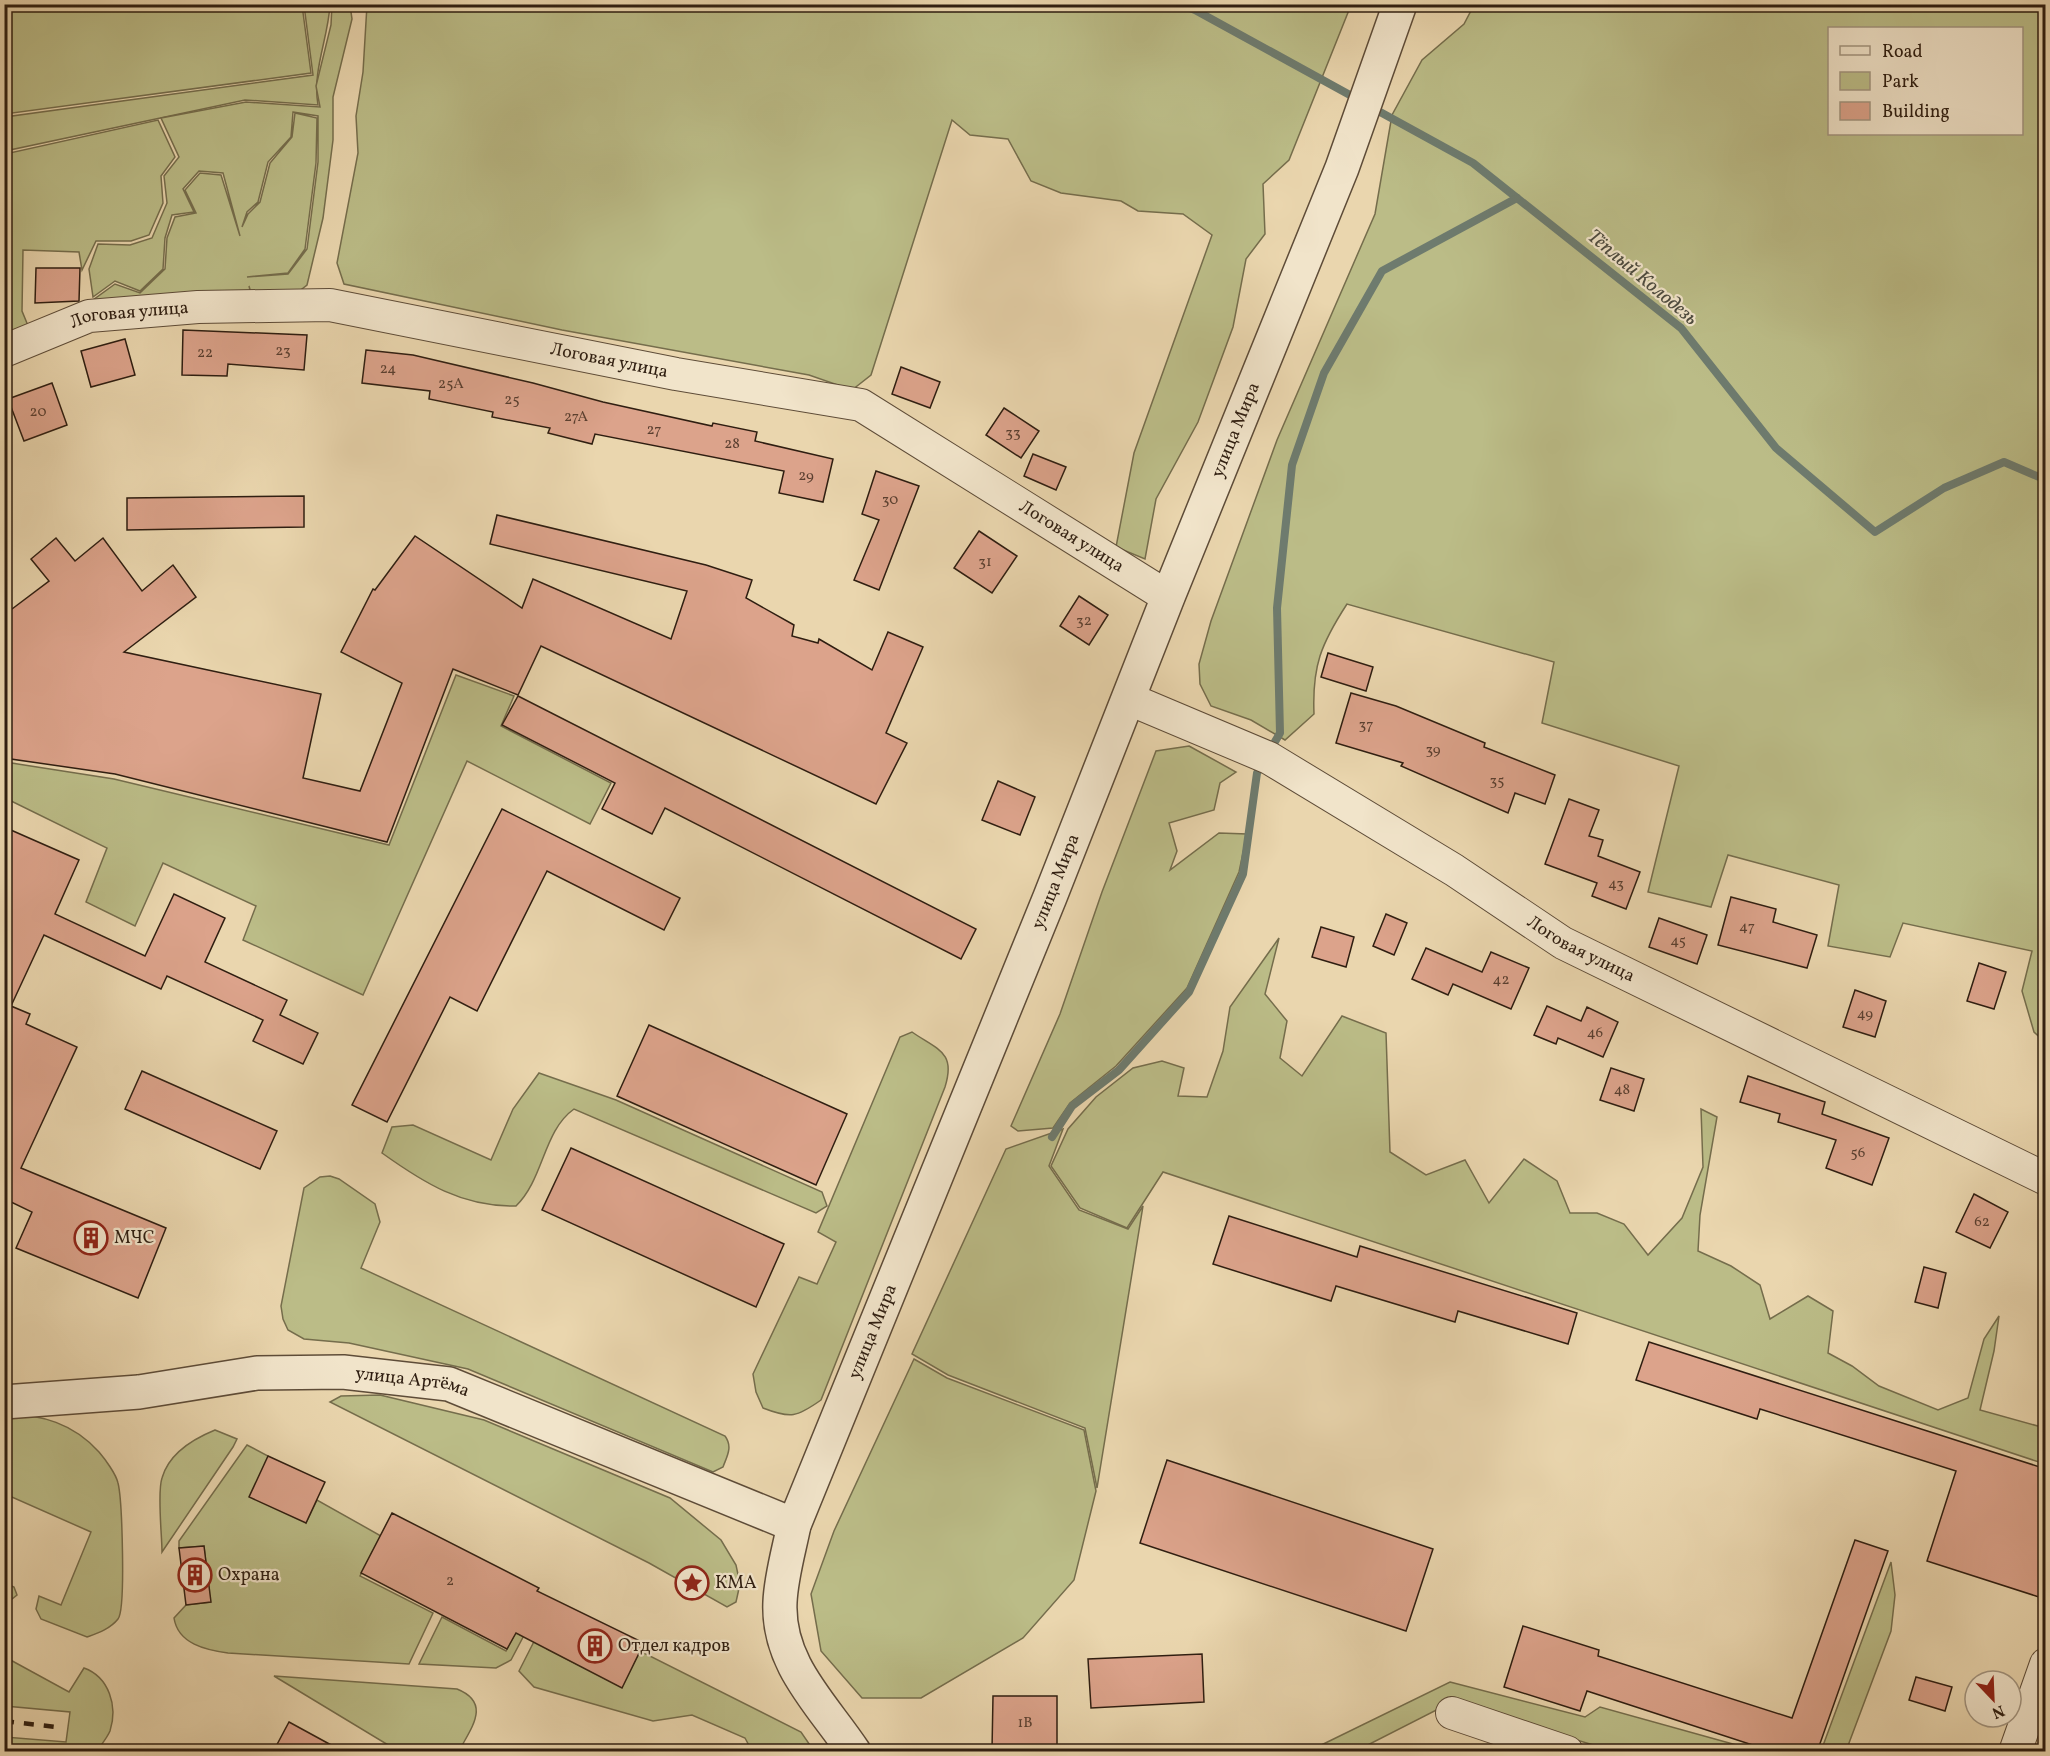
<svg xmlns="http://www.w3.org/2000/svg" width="2050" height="1756" font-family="Vollkorn,serif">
  <rect width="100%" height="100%" fill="#ead6ae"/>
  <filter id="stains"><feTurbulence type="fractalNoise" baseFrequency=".00333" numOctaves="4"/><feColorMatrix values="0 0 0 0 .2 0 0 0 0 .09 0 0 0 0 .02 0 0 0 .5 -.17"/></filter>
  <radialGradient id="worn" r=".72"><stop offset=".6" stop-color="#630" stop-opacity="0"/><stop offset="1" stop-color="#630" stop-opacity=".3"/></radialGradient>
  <g fill="#bbbc87" stroke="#756d4c" stroke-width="1.5" fill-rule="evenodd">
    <polygon points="4,5 302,5 311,73 5,114"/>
    <path d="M304,5H330C328,39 312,71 318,105L245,100L5,151V117L313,75Z"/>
    <path d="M332,5H350L352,19L333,97V140L323,218L307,285L293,296L251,293L249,286L251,294L91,307L93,300L115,284L140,293L165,269L167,238L175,217L196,213L185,190L200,173L221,175L240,236L223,173L199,171L183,189L194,212L172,215L165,238L163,269L140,291L115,281L93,297L89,269L98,244L130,245L152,238L167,203L164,176L179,157L161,118L246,102L320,107L316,86L331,25ZM293,112L318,116V162L307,249L288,274L247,277L288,273L305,249L316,163L317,118L295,113L292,137L270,163L260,202L248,214L242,227L247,212L258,202L268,162L291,137Z"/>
    <polygon points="367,5 1351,5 1289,160 1263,184 1265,234 1246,259 1233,327 1198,422 1156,499 1145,559 1116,547 1134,453 1212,235 1183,214 1138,211 1121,201 1061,193 1031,181 1008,139 970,135 952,120 871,375 852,390 809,375 562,330 344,284 337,263 358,153 356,116 363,72"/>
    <path d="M1474,5H2045V1042L2034,1032L2022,991L2032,951L1903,923L1890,957L1828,946L1839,885L1728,855L1711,907L1648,892L1679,766L1542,723L1554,662L1347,604C1321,644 1312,666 1314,714L1285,740L1251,720L1211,706L1200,684L1199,664L1211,621L1277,440L1375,214L1392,115L1422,60L1464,24ZM1830,28H2022V134H1830Z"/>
    <polygon points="158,120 175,157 161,176 163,203 149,235 131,241 96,241 82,270 79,252 23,250 22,311 29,328 5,338 5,154"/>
    <polygon points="456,675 514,696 501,726 611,783 590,824 467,761 363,995 243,940 256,906 163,863 135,926 86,902 107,848 5,798 5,762 114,779 389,845"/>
    <polygon points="1189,746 1236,772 1220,783 1214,810 1169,823 1177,851 1170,870 1219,833 1247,834 1239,872 1187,988 1116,1066 1070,1103 1053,1128 1018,1131 1011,1126 1060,1014 1102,892 1156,751"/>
    <polygon points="1279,938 1265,994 1287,1021 1280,1058 1302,1076 1342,1016 1386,1033 1390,1152 1426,1175 1465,1160 1489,1203 1524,1159 1557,1181 1570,1213 1597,1213 1624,1224 1648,1255 1682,1218 1703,1167 1701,1109 1717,1117 1700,1215 1698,1251 1731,1266 1760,1285 1770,1319 1808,1296 1833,1311 1828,1353 1852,1366 1879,1386 1938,1410 1968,1398 1984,1339 1999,1316 1994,1351 1980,1410 2045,1428 2045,1464 1163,1172 1127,1228 1080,1208 1051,1166 1068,1129 1096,1097 1133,1068 1162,1061 1184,1068 1178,1096 1207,1097 1223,1051 1230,1007"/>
    <path d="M912,1032C938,1050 956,1052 945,1087L821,1400C797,1417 791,1419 763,1408L756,1392L753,1374L799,1277L817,1284L836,1242L818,1232L900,1037Z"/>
    <path d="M539,1073L616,1100L822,1192L827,1206L816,1213L574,1109C543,1131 544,1179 516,1206C462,1207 424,1183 382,1153L392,1127L413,1125L491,1160L513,1109Z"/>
    <polygon points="1063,1129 1049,1166 1079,1210 1128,1229 1143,1206 1097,1488 1085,1428 948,1375 912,1354 1006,1149"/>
    <path d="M330,1176L339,1179L375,1204L380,1222L361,1268L725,1436C733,1447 727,1456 723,1467L713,1472L468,1369L349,1343L304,1339L288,1330L283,1319L281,1306L304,1188L320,1177Z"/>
    <polygon points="914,1359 947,1378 1084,1430 1096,1491 1074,1580 1023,1638 921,1698 862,1698 821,1651 811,1594 834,1531"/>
    <polygon points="380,1395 484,1420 670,1498 721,1540 736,1565 740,1584 736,1602 727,1607 649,1563 330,1402 341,1396"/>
    <path d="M4,1413C42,1415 73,1423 99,1452C105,1459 116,1474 118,1483C122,1499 126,1609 118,1619C110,1629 98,1633 87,1637L41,1619L36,1609L39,1596L61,1605L91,1532L5,1494Z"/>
    <path d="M215,1430L237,1439L233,1447L162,1552C162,1535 157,1492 162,1478C169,1453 193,1439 215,1430Z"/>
    <path d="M247,1445L268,1456L306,1523L317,1500L381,1536L360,1576L433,1613L409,1664L228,1653C206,1650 178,1644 174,1618L186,1605L210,1602L204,1546L179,1548V1541Z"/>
    <polygon points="1891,1562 1895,1595 1891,1631 1846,1751 1821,1751"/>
    <polygon points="5,1583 14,1587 17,1595 12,1599 5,1599"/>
    <polygon points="535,1595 541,1603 511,1660 496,1668 419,1664 442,1617 506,1651"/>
    <polygon points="549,1612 547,1649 622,1687 640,1651 801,1732 814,1751 752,1751 745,1738 692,1715 653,1721 534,1687 519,1671"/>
    <path d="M5,1657L69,1692L84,1668C109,1677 118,1706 110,1731C107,1738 101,1745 97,1751H5V1737L66,1742L70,1712L5,1706Z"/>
    <path d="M274,1676L457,1689C492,1703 471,1728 459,1751H398Z"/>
    <polygon points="1450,1682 1585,1717 1600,1707 1758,1751 1613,1751 1452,1702 1356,1751 1307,1752"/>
  </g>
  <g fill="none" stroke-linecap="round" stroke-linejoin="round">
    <g stroke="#6e7b6e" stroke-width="8">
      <polyline points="1180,4 1195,10 1359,100"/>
      <polyline points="1371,107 1473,163 1681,328 1776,448 1875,532 1944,488 2004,462 2046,480"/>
      <polyline points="1052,1137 1072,1106 1119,1070 1189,992 1243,874 1257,773 1280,733 1277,608 1292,465 1324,373 1382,271 1517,198"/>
    </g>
  </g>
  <g fill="#dca38b" stroke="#2f1e11" stroke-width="1.5">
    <polygon points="36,268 80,268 79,301 35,303"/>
    <polygon points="183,330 307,335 304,370 228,364 227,376 182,375"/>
    <polygon points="125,339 135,375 91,387 81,351"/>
    <polygon points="366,350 413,355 533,383 603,402 712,426 713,423 757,432 755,441 833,459 823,502 779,493 784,471 595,434 592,444 548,433 550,428 492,417 493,412 429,399 430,391 362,383"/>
    <polygon points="901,367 940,382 930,408 892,394"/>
    <polygon points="52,383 67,425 24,441 8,399"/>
    <polygon points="1004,408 1039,431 1021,458 986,435"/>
    <polygon points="1033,454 1066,467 1056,490 1024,476"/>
    <polygon points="876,471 919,486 879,590 854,580 879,520 862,514"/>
    <polygon points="304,496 304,527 127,530 127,498"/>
    <polygon points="497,515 706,565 752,580 746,598 794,625 792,636 818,643 819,639 872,670 888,632 923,647 886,733 907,743 876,804 541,646 518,695 453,669 387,842 115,774 4,758 4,615 49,581 31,559 56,538 75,561 103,538 142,591 173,565 196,597 124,652 321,694 303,778 360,791 402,683 341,652 373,589 375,590 415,536 522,608 533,579 671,639 687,591 490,544"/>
    <polygon points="979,531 1017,556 992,593 954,568"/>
    <polygon points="1079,596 1108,615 1089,645 1060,626"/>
    <polygon points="1328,653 1373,667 1366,691 1321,677"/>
    <polygon points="1351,693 1396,706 1485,743 1484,747 1555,775 1545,804 1515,793 1508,813 1401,766 1403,763 1336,743"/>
    <polygon points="518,696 976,929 961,959 665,808 652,834 602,809 615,783 502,725"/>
    <polygon points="998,781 1035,797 1020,835 982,820"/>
    <polygon points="1569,799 1599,810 1589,836 1603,840 1598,856 1640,872 1626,909 1592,896 1597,883 1545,864"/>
    <polygon points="502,809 680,898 664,930 547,871 477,1011 450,997 387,1122 352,1105"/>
    <polygon points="4,827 79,860 55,914 145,956 174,894 225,918 205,962 287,1000 280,1015 318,1033 303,1064 253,1041 263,1020 167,976 161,989 44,935 11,1006 30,1014 26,1024 77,1047 21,1168 166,1228 138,1298 16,1248 32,1212 7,1200 4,1206"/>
    <polygon points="1731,897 1776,909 1773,922 1817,935 1807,968 1718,945"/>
    <polygon points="1386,914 1407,923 1394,955 1373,946"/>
    <polygon points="1659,918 1707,935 1697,964 1649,947"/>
    <polygon points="1321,927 1354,937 1346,967 1312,957"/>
    <polygon points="1426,948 1482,972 1491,952 1529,968 1511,1009 1453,984 1448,995 1412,979"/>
    <polygon points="1979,963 2006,972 1994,1009 1967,1001"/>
    <polygon points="1855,990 1886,1001 1875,1037 1843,1027"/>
    <polygon points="1547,1006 1581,1021 1587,1007 1618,1022 1603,1057 1558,1038 1556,1044 1534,1035"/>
    <polygon points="649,1025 847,1114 816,1185 617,1096"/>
    <polygon points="1611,1068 1644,1079 1634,1111 1600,1100"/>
    <polygon points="142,1071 277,1131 260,1169 125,1109"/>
    <polygon points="1748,1076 1825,1102 1822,1114 1889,1138 1872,1185 1826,1168 1836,1140 1778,1122 1780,1114 1740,1102"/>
    <polygon points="571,1148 784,1244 756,1307 542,1210"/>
    <polygon points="1974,1194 2008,1212 1990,1248 1956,1232"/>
    <polygon points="1229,1216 1357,1257 1360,1246 1577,1313 1568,1344 1458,1311 1455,1322 1336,1286 1331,1301 1213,1264"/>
    <polygon points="1924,1267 1946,1273 1938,1308 1915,1302"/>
    <polygon points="1649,1342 2046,1469 2046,1577 2039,1597 1927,1561 1956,1471 1760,1409 1757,1419 1636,1380"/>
    <polygon points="268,1456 325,1482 306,1523 249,1497"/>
    <polygon points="1167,1460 1433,1549 1406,1631 1140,1543"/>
    <polygon points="392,1513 539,1588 537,1591 644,1643 622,1688 516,1633 507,1649 361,1573"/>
    <polygon points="1855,1540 1888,1551 1817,1752 1774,1752 1587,1691 1580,1711 1504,1687 1523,1626 1599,1650 1598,1656 1792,1718"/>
    <polygon points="204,1546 211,1602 186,1605 179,1548"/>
    <polygon points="1202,1654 1204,1702 1091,1708 1088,1659"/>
    <polygon points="1916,1677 1952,1687 1945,1711 1909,1700"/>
    <polygon points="993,1696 1057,1696 1057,1750 992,1750"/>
    <polygon points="289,1722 344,1752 273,1752"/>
  </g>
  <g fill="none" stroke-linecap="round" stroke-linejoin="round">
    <g stroke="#5e4c38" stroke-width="34">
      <g id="minor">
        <path id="s1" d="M4,351L89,316L198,307L330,305L676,374L861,405L1168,597"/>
        <path id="s2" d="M1129,699L1269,758L1454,870L1563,943L2046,1179"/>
        <polyline points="1452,1713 1567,1752"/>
        <polyline points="2015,1752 2046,1664"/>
      </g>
    </g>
    <g stroke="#5e4c38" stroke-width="36">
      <g id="tertiary">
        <path id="s3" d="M4,1402L139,1392L257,1373L343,1372L449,1384L794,1525"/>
        <path id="s4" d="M854,1752C823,1705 777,1664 780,1602C781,1577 789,1550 794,1525L1050,897L1168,597L1342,168L1400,4"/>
      </g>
    </g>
    <use href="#minor" stroke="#f1e4ca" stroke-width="32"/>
    <use href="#tertiary" stroke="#f1e4ca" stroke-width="33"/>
    <polyline stroke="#2f1e11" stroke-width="4.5" stroke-dasharray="10 10" stroke-linecap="butt" points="4,1721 56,1727"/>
  </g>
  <defs>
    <g id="building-ring" transform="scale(1.725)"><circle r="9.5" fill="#f1e4ca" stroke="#8f2418" stroke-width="1.5"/><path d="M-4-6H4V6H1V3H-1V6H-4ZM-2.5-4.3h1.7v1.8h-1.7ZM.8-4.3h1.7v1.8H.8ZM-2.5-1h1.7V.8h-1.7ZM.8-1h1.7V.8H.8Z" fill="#8f2418"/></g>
    <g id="sight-ring" transform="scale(1.725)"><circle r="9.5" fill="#f1e4ca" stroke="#8f2418" stroke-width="1.5"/><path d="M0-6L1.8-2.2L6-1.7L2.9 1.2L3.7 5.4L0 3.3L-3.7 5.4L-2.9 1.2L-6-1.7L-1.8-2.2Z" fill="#8f2418"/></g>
  </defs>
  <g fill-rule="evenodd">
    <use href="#building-ring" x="91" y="1238"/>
    <use href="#building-ring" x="195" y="1575"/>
    <use href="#sight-ring" x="692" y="1583"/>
    <use href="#building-ring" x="595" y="1646"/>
  </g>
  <g text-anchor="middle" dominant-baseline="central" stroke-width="4.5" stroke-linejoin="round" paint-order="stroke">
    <g font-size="15" fill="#5a3f30">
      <text x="283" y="351">23</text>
      <text x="205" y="353">22</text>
      <text x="388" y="369">24</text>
      <text x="451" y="384">25А</text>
      <text x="512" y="400">25</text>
      <text x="38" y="412">20</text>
      <text x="576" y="417">27А</text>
      <text x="654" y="430">27</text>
      <text x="1013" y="433">33</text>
      <text x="732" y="444">28</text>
      <text x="806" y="476">29</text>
      <text x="890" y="500">30</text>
      <text x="985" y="562">31</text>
      <text x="1084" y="621">32</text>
      <text x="1366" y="725">37</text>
      <text x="1433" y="750">39</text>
      <text x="1497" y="781">35</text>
      <text x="1616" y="884">43</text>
      <text x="1747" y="927">47</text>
      <text x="1678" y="941">45</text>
      <text x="1501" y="980">42</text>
      <text x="1865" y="1014">49</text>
      <text x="1595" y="1033">46</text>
      <text x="1622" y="1090">48</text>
      <text x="1858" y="1153">56</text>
      <text x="1982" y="1222">62</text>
      <text x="450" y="1581">2</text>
      <text x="1025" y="1723">1В</text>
    </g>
    <g font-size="18" fill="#2f1e11" stroke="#f1e4ca">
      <text stroke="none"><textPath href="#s1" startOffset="132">Логовая улица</textPath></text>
      <text stroke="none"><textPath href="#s1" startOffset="618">Логовая улица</textPath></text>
      <text stroke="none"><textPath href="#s4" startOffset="1430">улица Мира</textPath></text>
      <text stroke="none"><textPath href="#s1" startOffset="1122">Логовая улица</textPath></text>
      <text stroke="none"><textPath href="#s4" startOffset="944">улица Мира</textPath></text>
      <text stroke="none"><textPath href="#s2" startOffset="518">Логовая улица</textPath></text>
      <text stroke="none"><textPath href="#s4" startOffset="458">улица Мира</textPath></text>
      <text stroke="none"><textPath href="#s3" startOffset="411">улица Артёма</textPath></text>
    </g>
    <g font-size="18" fill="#2f1e11" stroke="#f1e4ca" text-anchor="start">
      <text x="114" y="1238">МЧС</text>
      <text x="218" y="1575">Охрана</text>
      <text x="715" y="1583">КМА</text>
      <text x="618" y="1646">Отдел кадров</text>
    </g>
    <g font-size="20" font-style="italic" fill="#4e4c40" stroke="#f1e4ca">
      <text transform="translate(1642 278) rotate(40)">Тёплый Колодезь</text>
    </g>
  </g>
  <rect width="2050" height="1756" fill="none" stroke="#ead6ae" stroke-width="24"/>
  <rect x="6" y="6" width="2038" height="1744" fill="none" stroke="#2f1e11" stroke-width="3"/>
  <rect x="12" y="12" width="2026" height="1732" fill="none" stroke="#2f1e11" stroke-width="1.5"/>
  <rect x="1828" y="27" width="195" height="108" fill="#f1e4ca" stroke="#a39580" stroke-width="1.5"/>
  <rect x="1840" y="46" width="30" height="9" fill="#f1e4ca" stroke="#a39580" stroke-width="1.5"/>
  <text x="1882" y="57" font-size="18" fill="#2f1e11">Road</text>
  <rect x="1840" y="72" width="30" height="18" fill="#bbbc87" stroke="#a39580" stroke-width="1.5"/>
  <text x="1882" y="87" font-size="18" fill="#2f1e11">Park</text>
  <rect x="1840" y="102" width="30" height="18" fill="#dca38b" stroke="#a39580" stroke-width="1.5"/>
  <text x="1882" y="117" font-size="18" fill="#2f1e11">Building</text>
  <g transform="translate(1993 1699) rotate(157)"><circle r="28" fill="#f1e4ca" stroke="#a39580" stroke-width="1.5"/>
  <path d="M0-4.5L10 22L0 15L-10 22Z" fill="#8f2418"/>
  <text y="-9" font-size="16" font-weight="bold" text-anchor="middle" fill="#2f1e11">N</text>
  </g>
  <rect width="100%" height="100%" filter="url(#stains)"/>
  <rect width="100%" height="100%" fill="url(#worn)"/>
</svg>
